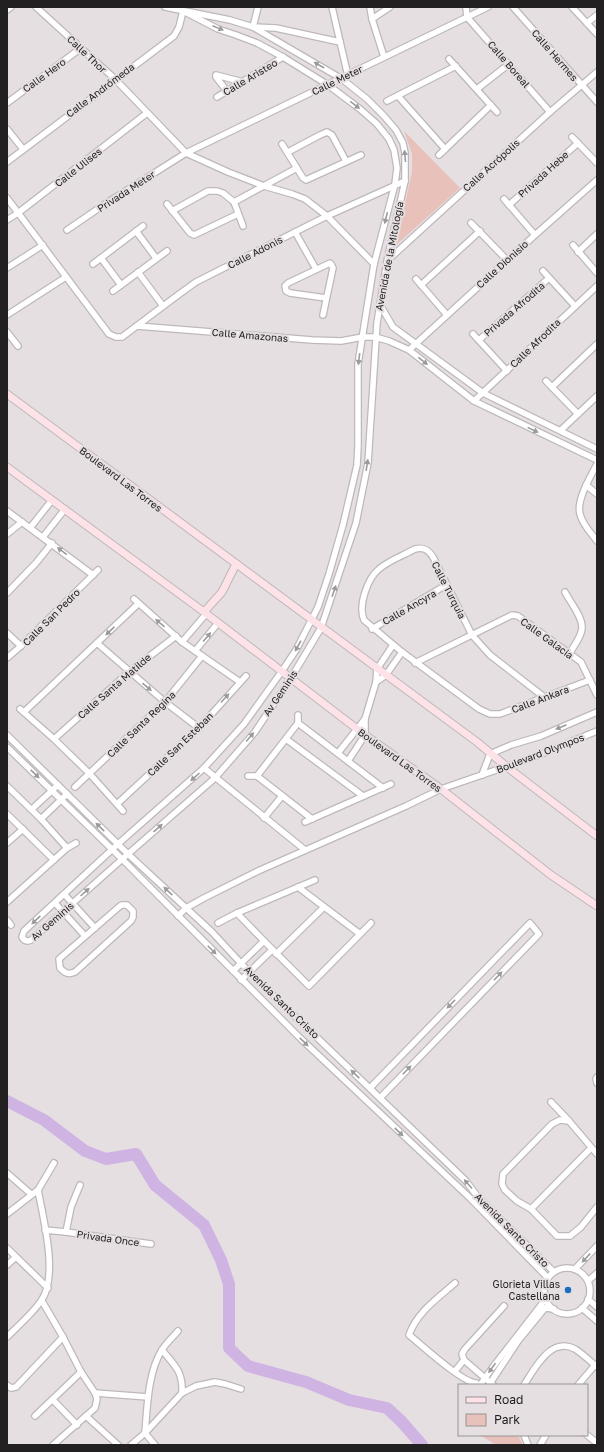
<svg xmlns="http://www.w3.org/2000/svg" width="604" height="1452" font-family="'Golos Text',sans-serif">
  <rect width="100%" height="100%" fill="#e5dfe2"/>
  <g fill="#e9c1bb">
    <polygon points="404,131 460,188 396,245 412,172 412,154"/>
    <polygon points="480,1435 518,1435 523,1445 496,1445"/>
  </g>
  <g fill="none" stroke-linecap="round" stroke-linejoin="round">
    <polyline stroke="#cfb3e3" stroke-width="12" points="7,1101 44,1120 85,1151 106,1159 136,1154 155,1185 204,1225 221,1260 229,1284 229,1348 248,1366 306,1382 349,1400 387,1408 401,1421 422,1445"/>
    <g stroke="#beb8bb" stroke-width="8">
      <g id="street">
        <polyline points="36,7 115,79 186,153 228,172 264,186 292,194 305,199 327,216 374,264"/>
        <path d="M165,7L230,20L253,27L342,79L367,99L384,116L396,130L403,143L405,153V181L387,261L377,323L368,463L356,523L321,628L291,678L255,732L215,778L128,854L31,940C27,942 24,941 22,937L24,931L118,844L204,768L244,724L282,671L296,650L318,607L329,574L343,525L357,465L358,446V364L374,264L395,184L397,168L394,150L389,139L377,124L360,109L328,85L283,57L257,43L236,35L218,29L183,11"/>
        <polyline points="258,7 253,27 276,28 340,42"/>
        <polyline points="332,7 348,76"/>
        <polyline points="370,7 372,19 384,57"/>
        <polyline points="466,7 467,17 550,112"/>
        <polyline points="513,7 597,102"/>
        <polyline points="572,7 597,34"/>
        <polyline points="7,10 11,7"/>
        <polyline points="372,19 390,7"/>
        <polyline points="587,23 597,15"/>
        <polyline points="449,59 497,112"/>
        <polyline points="477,89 509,64"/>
        <polyline points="227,91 216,77 216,75 243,82"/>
        <polyline points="398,96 445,149"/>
        <polyline points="217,97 283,57"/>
        <polyline points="387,101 456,66"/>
        <polyline points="7,103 81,48"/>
        <polyline points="7,129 23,149"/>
        <polyline points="572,137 597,163"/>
        <polyline points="282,144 303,178 306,180 361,155"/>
        <polyline points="288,152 320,135 327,132 332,135 346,161"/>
        <polyline points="439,155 491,105"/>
        <polyline points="7,162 174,36 179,27 183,11"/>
        <polyline points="7,198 109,334 116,337 122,337 178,295 196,282 327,216 405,181"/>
        <polyline points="504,199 535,235"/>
        <polyline points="234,202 297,168"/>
        <polyline points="167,204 190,233 194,235 238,214"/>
        <polyline points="509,205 578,143"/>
        <polyline points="172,211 208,191 217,191 223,193 234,202 243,226"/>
        <polyline points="7,220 18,213 147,113"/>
        <polyline points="471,223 507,260"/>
        <polyline points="67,230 105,204 186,153 488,7"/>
        <polyline points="136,231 156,258"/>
        <polyline points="295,232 316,269"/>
        <polyline points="573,245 597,273"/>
        <polyline points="578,252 597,234"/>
        <polyline points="101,258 121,285"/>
        <polyline points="388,260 550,112 597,72"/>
        <polyline points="93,264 143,226"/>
        <polyline points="7,268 43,245"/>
        <polyline points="543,271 575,306"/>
        <polyline points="138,272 163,306"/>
        <polyline points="416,279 447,315"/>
        <polyline points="421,285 480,231"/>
        <polyline points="113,291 167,251"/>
        <polyline points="380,305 393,327 483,393 597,449"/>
        <polyline points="7,315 66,277"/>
        <polyline points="323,315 333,268 331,264 330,263 288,283 285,286 286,291 290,293 326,298"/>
        <polyline points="137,326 312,340 341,341 363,337 375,337 389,341 409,350 474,401 597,460"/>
        <polyline points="7,332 18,346"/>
        <polyline points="473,334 507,371"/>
        <polyline points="479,340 549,278"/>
        <polyline points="409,350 535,235 597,180"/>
        <polyline points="546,381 578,414"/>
        <polyline points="552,387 597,344"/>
        <polyline points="474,401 597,286"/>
        <polyline points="561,430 597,396"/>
        <path d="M597,464C591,476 576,500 580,514C582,524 591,533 597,541"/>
        <polyline points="586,485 597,494"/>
        <polyline points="7,511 93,575"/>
        <polyline points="30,528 52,500"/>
        <polyline points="7,534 22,522"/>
        <polyline points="43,537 65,509"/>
        <path d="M565,592C570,602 582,616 582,627C582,636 574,646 569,654"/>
        <polyline points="7,593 36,563 52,543"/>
        <polyline points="134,599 182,642 240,682"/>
        <polyline points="372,629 446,585"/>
        <polyline points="7,633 21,646"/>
        <polyline points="182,642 206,614"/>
        <polyline points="97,643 165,702 199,728"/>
        <polyline points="195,651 218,623"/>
        <polyline points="7,658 21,646 98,570"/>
        <polyline points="415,663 512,615 518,616 581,662 597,695"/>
        <polyline points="376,682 386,675 402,652"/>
        <path d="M544,697L490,655L472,635L433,557C428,549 423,547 415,549C404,555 388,561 379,569C367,579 358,606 364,620L402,652L479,709L490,714H500L590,680"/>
        <polyline points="20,709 54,739 89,773 123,811"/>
        <polyline points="24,712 138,604"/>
        <polyline points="298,715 298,723 383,788"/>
        <polyline points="7,735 128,854 212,932 249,972 466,1181 477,1196 554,1272"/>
        <polyline points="54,739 129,672 176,636"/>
        <polyline points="286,739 363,796"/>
        <polyline points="7,747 122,859 299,1037 470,1198 548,1278"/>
        <polyline points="338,753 365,719"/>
        <polyline points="348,761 365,735 365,719 376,682 377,669 393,645"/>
        <polyline points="204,768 305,850"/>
        <polyline points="482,775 490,754 511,745 541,736 597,712"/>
        <polyline points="248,776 257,776 312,819"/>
        <polyline points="257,776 298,723"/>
        <polyline points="7,786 41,819 67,848"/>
        <polyline points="75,787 165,702 202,656"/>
        <polyline points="117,804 199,728 246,676"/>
        <polyline points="32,809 58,785"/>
        <polyline points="7,814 54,860"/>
        <polyline points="264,818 282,796"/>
        <polyline points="41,819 67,794"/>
        <polyline points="305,822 391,784"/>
        <polyline points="7,843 23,829"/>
        <polyline points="298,887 360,934"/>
        <polyline points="64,894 95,928"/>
        <polyline points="7,902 67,848 76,843"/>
        <polyline points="55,903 85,936"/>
        <path d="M122,905H127L133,911V917L131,921L75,972C68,975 65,973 60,968L59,959L120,906Z"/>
        <polyline points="237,913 264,941 309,986 371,923"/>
        <polyline points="178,916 186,908 204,898 258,871 406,806 441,789 534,757 597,731"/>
        <polyline points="7,920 11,925"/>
        <polyline points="218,923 237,913 315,880"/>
        <polyline points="276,954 324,907"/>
        <polyline points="233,971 264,941"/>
        <polyline points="241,980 272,950"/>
        <polyline points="597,1077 596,1079 597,1083"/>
        <polyline points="370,1088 530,923 539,934 380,1098"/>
        <polyline points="551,1102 569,1121"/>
        <polyline points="597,1154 569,1121 560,1120 552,1124 503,1174 502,1184 505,1190 517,1201 531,1209 557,1236 570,1236 581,1227 597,1207"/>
        <polyline points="7,1173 31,1194"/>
        <polyline points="531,1209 591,1148"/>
        <polyline points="7,1214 38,1190 54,1163"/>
        <polyline points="45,1230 66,1232 151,1244"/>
        <polyline points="66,1232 71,1207 80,1185"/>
        <polyline points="7,1248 48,1288"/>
        <polyline points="7,1265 16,1257"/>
        <circle cx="567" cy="1291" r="23"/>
        <polyline points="575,1269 597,1246"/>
        <polyline points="588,1281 597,1273"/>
        <path d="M455,1283C438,1298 417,1312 409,1335C423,1346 460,1381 476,1383"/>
        <polyline points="588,1299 597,1307"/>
        <polyline points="42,1301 63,1337 81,1372 95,1393 97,1399 95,1408 53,1445"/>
        <polyline points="582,1308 597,1321"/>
        <path d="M7,1337C18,1326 32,1314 41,1301C59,1277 43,1218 38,1190"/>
        <path d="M162,1350C175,1366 183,1371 182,1393"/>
        <polyline points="455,1371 464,1360"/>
        <polyline points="7,1385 11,1388 16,1387 63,1337"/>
        <polyline points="480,1385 493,1367 542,1304 545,1294"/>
        <polyline points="489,1385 518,1341 545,1308 554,1309"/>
        <polyline points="493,1385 464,1360 462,1354 465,1349 504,1306"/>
        <path d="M524,1385C535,1368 551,1336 575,1349C583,1354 590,1361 597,1367"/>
        <polyline points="578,1385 595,1365"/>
        <polyline points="95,1393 148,1397"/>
        <polyline points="53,1400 77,1425"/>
        <polyline points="35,1416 81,1372"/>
        <polyline points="86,1416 118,1445"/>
        <path d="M145,1433C147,1409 148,1371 162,1350C166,1343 173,1337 178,1331"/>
        <polyline points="145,1433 155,1445"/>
        <polyline points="524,1435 528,1445"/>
        <polyline points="587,1435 597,1443"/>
        <polyline points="131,1445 145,1433 182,1393 196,1386 215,1382 225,1384 241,1389"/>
        <polyline points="540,1445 546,1435"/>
      </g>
    </g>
    <g stroke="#beb8bb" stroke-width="9">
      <g id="secondary">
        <polyline points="7,394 477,742 507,767 597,836"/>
        <polyline points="7,467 204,612 365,735 441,789 551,875 597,906"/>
        <polyline points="204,612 222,592 236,564"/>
      </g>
    </g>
    <use href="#street" stroke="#fff" stroke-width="5.5"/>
    <use href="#secondary" stroke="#fde2e7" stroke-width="7"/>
  </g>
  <defs><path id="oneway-solid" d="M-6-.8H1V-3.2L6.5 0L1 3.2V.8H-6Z"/></defs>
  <g fill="#9c9b9b">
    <use href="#oneway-solid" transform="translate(218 28) rotate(22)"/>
    <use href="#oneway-solid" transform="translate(319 65) rotate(-150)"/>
    <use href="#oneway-solid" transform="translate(355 105) rotate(37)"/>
    <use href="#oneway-solid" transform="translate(405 156) rotate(-95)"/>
    <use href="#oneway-solid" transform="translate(386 218) rotate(104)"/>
    <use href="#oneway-solid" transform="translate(359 359) rotate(97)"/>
    <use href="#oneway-solid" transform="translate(423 361) rotate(38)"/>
    <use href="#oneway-solid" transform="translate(533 430) rotate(26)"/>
    <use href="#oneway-solid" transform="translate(367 465) rotate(-81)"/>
    <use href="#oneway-solid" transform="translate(62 551) rotate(-143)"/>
    <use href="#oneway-solid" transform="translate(334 591) rotate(-71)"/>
    <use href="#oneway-solid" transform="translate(160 623) rotate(-140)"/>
    <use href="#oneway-solid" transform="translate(110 631) rotate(137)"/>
    <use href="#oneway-solid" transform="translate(207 637) rotate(-50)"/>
    <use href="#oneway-solid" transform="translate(298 646) rotate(119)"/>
    <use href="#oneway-solid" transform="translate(147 687) rotate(40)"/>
    <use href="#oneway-solid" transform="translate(225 698) rotate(-48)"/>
    <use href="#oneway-solid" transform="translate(561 727) rotate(157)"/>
    <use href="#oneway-solid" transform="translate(250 737) rotate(-50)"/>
    <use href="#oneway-solid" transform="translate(35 774) rotate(44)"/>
    <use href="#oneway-solid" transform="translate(195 777) rotate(138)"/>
    <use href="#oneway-solid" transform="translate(100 827) rotate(-136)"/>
    <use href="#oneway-solid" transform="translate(158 828) rotate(-41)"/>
    <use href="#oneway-solid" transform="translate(168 891) rotate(-137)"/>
    <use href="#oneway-solid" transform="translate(85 892) rotate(-42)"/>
    <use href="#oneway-solid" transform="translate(36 920) rotate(137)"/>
    <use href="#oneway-solid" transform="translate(212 950) rotate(45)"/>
    <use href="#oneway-solid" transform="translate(498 976) rotate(-46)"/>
    <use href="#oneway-solid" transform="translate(451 1004) rotate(134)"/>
    <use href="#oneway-solid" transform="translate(304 1042) rotate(44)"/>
    <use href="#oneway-solid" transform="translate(407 1070) rotate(-46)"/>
    <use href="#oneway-solid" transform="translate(355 1074) rotate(-136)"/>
    <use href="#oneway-solid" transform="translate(399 1132) rotate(44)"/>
    <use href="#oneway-solid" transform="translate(468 1184) rotate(-131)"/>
    <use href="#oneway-solid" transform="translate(586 1258) rotate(133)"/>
    <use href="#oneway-solid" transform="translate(492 1368) rotate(126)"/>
  </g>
  <circle fill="#1e6ebd" stroke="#e5dfe2" stroke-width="1.5" cx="568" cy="1290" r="4"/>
  <g text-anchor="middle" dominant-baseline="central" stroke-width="4" stroke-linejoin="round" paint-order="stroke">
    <g font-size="10" fill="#232021" stroke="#e5dfe2">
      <text transform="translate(87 54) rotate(43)">Calle Thor</text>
      <text transform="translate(555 55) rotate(49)">Calle Hermes</text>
      <text transform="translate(509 64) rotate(49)">Calle Boreal</text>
      <text transform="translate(44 75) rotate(-36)">Calle Hero</text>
      <text transform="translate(250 77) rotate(-31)">Calle Aristeo</text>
      <text transform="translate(337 80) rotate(-26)">Calle Meter</text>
      <text transform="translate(100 90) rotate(-37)">Calle Andrómeda</text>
      <text transform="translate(491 165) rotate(-42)">Calle Acrópolis</text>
      <text transform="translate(78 167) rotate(-38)">Calle Ulises</text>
      <text transform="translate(543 174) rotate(-42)">Privada Hebe</text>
      <text transform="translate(126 191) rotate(-33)">Privada Meter</text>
      <text transform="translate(255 252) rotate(-27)">Calle Adonis</text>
      <text transform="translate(389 256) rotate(-79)">Avenida de la Mitología</text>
      <text transform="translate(502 264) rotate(-42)">Calle Dionisio</text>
      <text transform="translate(514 309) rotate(-41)">Privada Afrodita</text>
      <text transform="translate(250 335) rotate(5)">Calle Amazonas</text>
      <text transform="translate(535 343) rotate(-44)">Calle Afrodita</text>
      <text transform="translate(121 479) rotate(37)">Boulevard Las Torres</text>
      <text transform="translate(449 590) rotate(63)">Calle Turquia</text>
      <text transform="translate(409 607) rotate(-30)">Calle Ancyra</text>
      <text transform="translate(51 617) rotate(-45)">Calle San Pedro</text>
      <text transform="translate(547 638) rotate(36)">Calle Galacia</text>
      <text transform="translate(114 686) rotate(-41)">Calle Santa Matilde</text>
      <text transform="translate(280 693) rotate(-56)">Av Geminis</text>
      <text transform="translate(540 699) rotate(-21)">Calle Ankara</text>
      <text transform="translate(141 724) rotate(-44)">Calle Santa Regina</text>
      <text transform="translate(180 744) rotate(-44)">Calle San Esteban</text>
      <text transform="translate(540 753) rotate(-21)">Boulevard Olympos</text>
      <text transform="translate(400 760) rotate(36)">Boulevard Las Torres</text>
      <text transform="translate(52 921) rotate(-41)">Av Geminis</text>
      <text transform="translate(282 1002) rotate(44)">Avenida Santo Cristo</text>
      <text transform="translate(512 1230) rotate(45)">Avenida Santo Cristo</text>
      <text transform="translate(108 1238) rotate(8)">Privada Once</text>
    </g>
    <g font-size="10" fill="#232021" stroke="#e5dfe2" text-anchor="end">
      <text x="560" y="1284">Glorieta Villas<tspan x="560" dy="12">Castellana</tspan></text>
    </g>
  </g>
  <rect width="604" height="1452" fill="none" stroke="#232021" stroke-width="16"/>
  <rect x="458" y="1384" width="130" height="52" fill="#e5dfe2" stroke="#979395"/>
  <rect x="466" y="1397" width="20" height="6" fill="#fde2e7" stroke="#979395"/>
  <text x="494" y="1404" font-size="12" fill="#232021">Road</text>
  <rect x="466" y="1414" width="20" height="12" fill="#e9c1bb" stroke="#979395"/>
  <text x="494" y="1424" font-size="12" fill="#232021">Park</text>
</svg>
